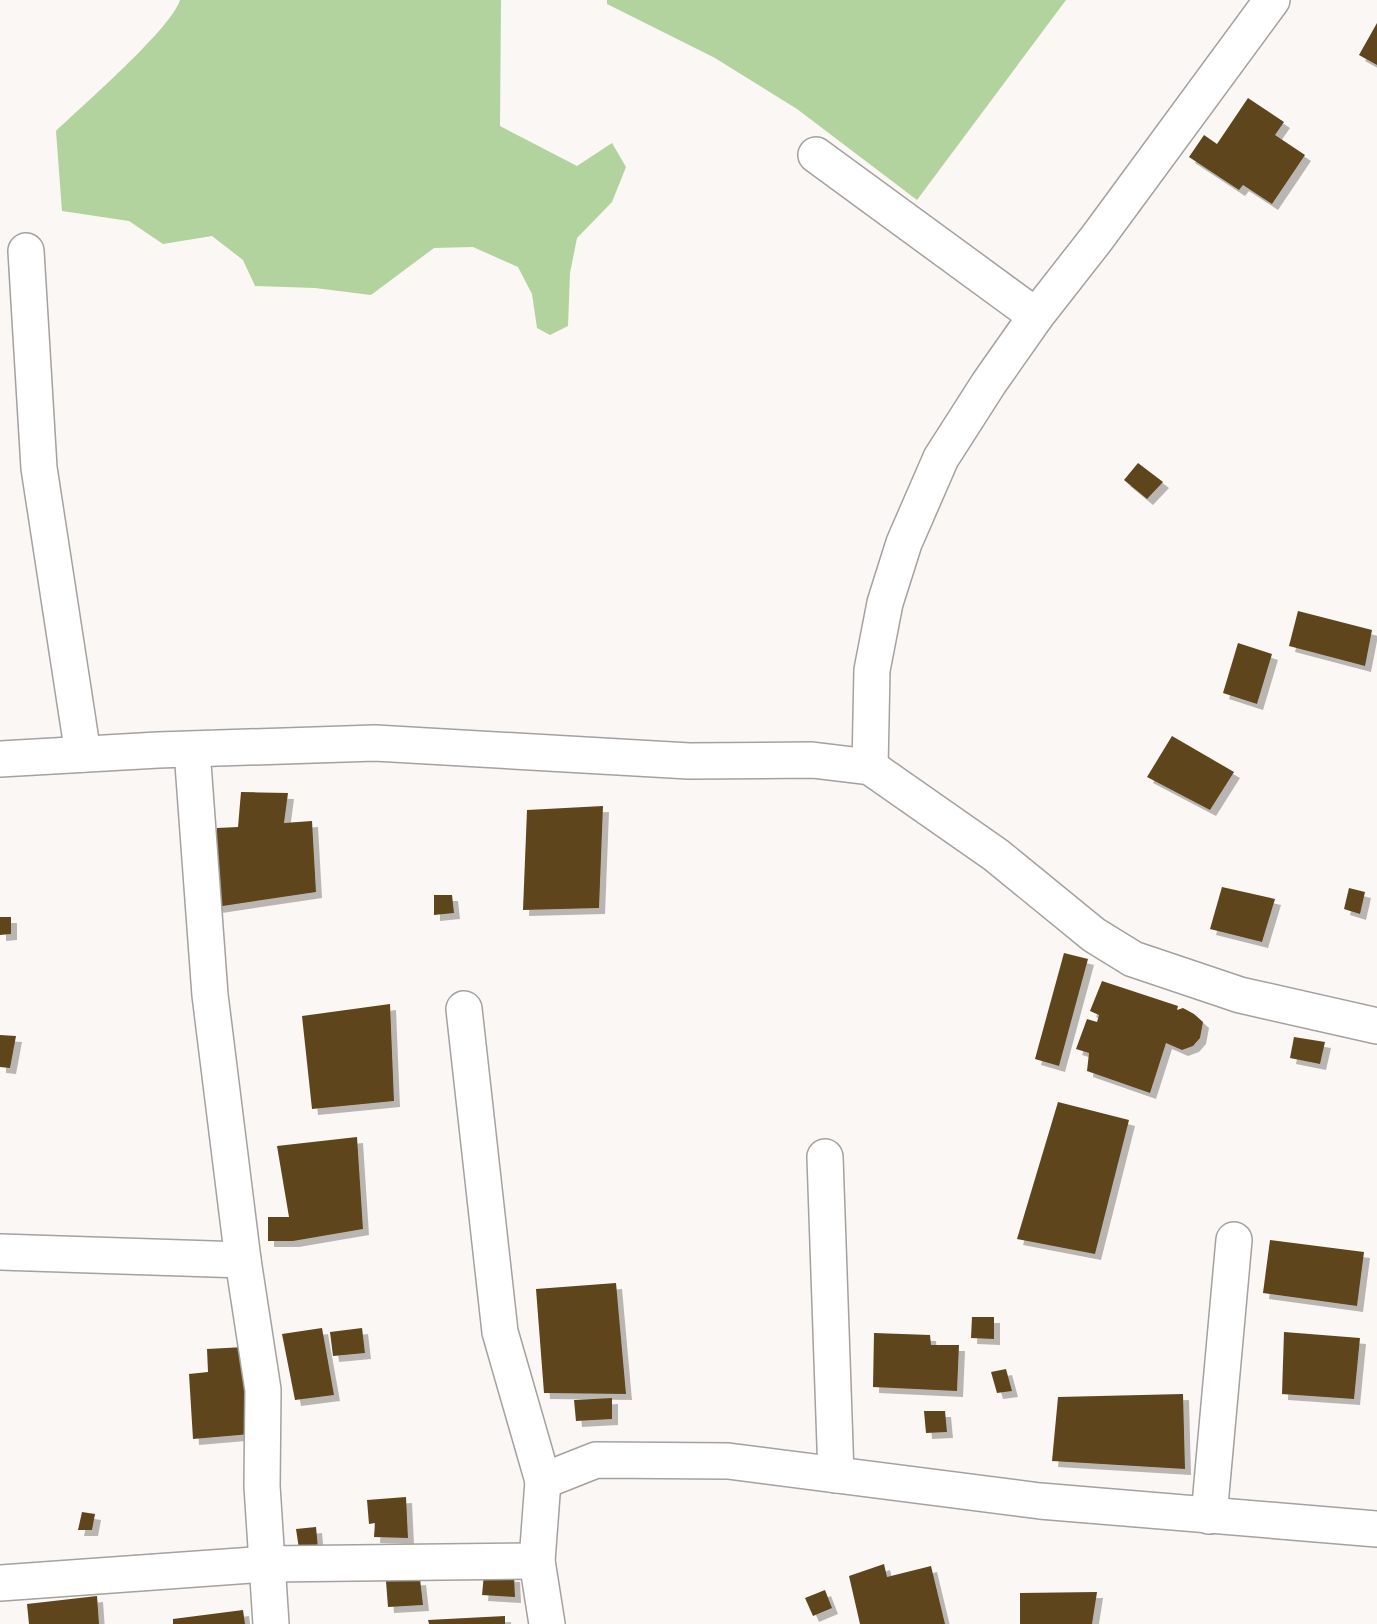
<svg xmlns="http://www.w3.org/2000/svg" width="1377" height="1624" font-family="'Public Sans',sans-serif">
  <defs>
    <filter id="shadow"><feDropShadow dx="6" dy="6" stdDeviation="0" flood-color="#0004"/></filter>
  </defs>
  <rect width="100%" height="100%" fill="#fbf7f4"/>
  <g fill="#b2d29e">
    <path d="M180,0H501L500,126L577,166L612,143L626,167L612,202L577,238L570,273L568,326L550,335L537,328L532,294L518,267L473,247L434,248L371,295L315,288L255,286L243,260L212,236L163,244L129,221L62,211L56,131C82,106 171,29 180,0Z"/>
    <polygon points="607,0 1066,0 917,200 797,109 715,58 607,4"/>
  </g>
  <g fill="#5e451c" filter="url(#shadow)">
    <polygon points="1377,23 1377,65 1359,55"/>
    <polygon points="1248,98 1284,122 1275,135 1305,155 1272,204 1243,185 1239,190 1189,157 1204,135 1217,144"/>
    <polygon points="1138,463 1163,482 1147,499 1124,480"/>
    <polygon points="1298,611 1372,630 1365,666 1289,646"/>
    <polygon points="1238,643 1272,654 1257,704 1223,693"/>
    <polygon points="1172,736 1234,772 1210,810 1147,777"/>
    <polygon points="241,792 288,793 284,823 312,821 316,892 216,907 217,828 238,827"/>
    <polygon points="603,806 599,908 523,910 527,810"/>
    <polygon points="1222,887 1275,899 1262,942 1210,929"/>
    <polygon points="1349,888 1365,892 1360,914 1344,909"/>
    <polygon points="434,895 452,895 454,913 434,915"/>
    <polygon points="0,917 11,917 11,934 0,935"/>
    <polygon points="1064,953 1088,959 1059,1066 1035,1059"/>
    <polygon points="1102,981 1178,1006 1177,1010 1183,1008 1194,1014 1203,1022 1200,1038 1193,1046 1182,1050 1166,1043 1150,1093 1087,1071 1089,1053 1076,1049 1087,1019 1097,1022 1099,1015 1090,1011"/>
    <polygon points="390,1004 394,1101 312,1109 302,1016"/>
    <polygon points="0,1035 16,1036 10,1068 0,1067"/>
    <polygon points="1294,1037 1325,1042 1320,1064 1290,1058"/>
    <polygon points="1058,1102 1129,1120 1095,1254 1017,1239"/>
    <polygon points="357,1137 363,1229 293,1241 268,1241 268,1217 289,1217 277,1146"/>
    <polygon points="1270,1240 1364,1252 1357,1306 1263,1293"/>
    <polygon points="616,1283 626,1394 544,1393 536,1289"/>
    <polygon points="972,1317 994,1317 994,1339 971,1338"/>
    <polygon points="322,1328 334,1395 295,1400 282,1334"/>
    <polygon points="362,1328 365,1353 333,1356 330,1332"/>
    <polygon points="1284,1332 1360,1338 1354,1399 1282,1394"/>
    <polygon points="874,1333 930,1335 931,1345 959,1345 957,1391 873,1387"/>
    <polygon points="245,1347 251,1434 193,1439 189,1374 208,1372 207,1349"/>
    <polygon points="1006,1369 1012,1391 997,1393 991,1372"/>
    <polygon points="1183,1394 1185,1469 1052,1461 1058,1397"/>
    <polygon points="612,1398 612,1419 576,1421 574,1400"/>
    <polygon points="924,1411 945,1411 947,1432 926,1433"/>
    <polygon points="406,1497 408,1538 374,1537 375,1523 369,1524 367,1500"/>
    <polygon points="82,1512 95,1514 92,1530 78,1530"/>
    <polygon points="316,1527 318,1548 299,1549 296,1529"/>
    <polygon points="884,1564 887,1577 931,1566 945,1624 860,1624 849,1576"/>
    <polygon points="484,1574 514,1576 515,1597 482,1595"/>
    <polygon points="420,1579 423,1605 388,1607 386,1581"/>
    <polygon points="825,1590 832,1608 813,1616 805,1598"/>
    <polygon points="1097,1592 1092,1624 1020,1624 1020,1593"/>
    <polygon points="97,1596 99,1624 29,1624 27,1604"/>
    <polygon points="243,1610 245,1624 173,1624 173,1619"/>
    <polygon points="505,1616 505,1624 429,1624 428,1620"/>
  </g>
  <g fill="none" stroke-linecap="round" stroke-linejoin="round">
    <g stroke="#a4a19e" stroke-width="38">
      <g id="minor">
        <polyline points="816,155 1036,316"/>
        <polyline points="26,251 39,468 83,754"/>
        <polyline points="192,750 210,995 243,1260 263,1390 262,1486 271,1624"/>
        <polyline points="0,759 158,750 375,743 689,761 812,760 870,767 996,855 1094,935 1133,959 1240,995 1377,1026"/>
        <polyline points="870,767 872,670 885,603 904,543 941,458 989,383 1036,316 1097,238 1272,0"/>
        <polyline points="464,1009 500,1332 543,1481"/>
        <polyline points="825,1157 836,1475"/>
        <polyline points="0,1252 243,1260"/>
        <polyline points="1209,1516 1234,1240"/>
        <polyline points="0,1583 267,1564 537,1561"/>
        <polyline points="547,1624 537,1561 543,1481 596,1460 728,1461 1040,1501 1377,1529"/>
      </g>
    </g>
    <use href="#minor" stroke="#fff" stroke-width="35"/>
  </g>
</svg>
